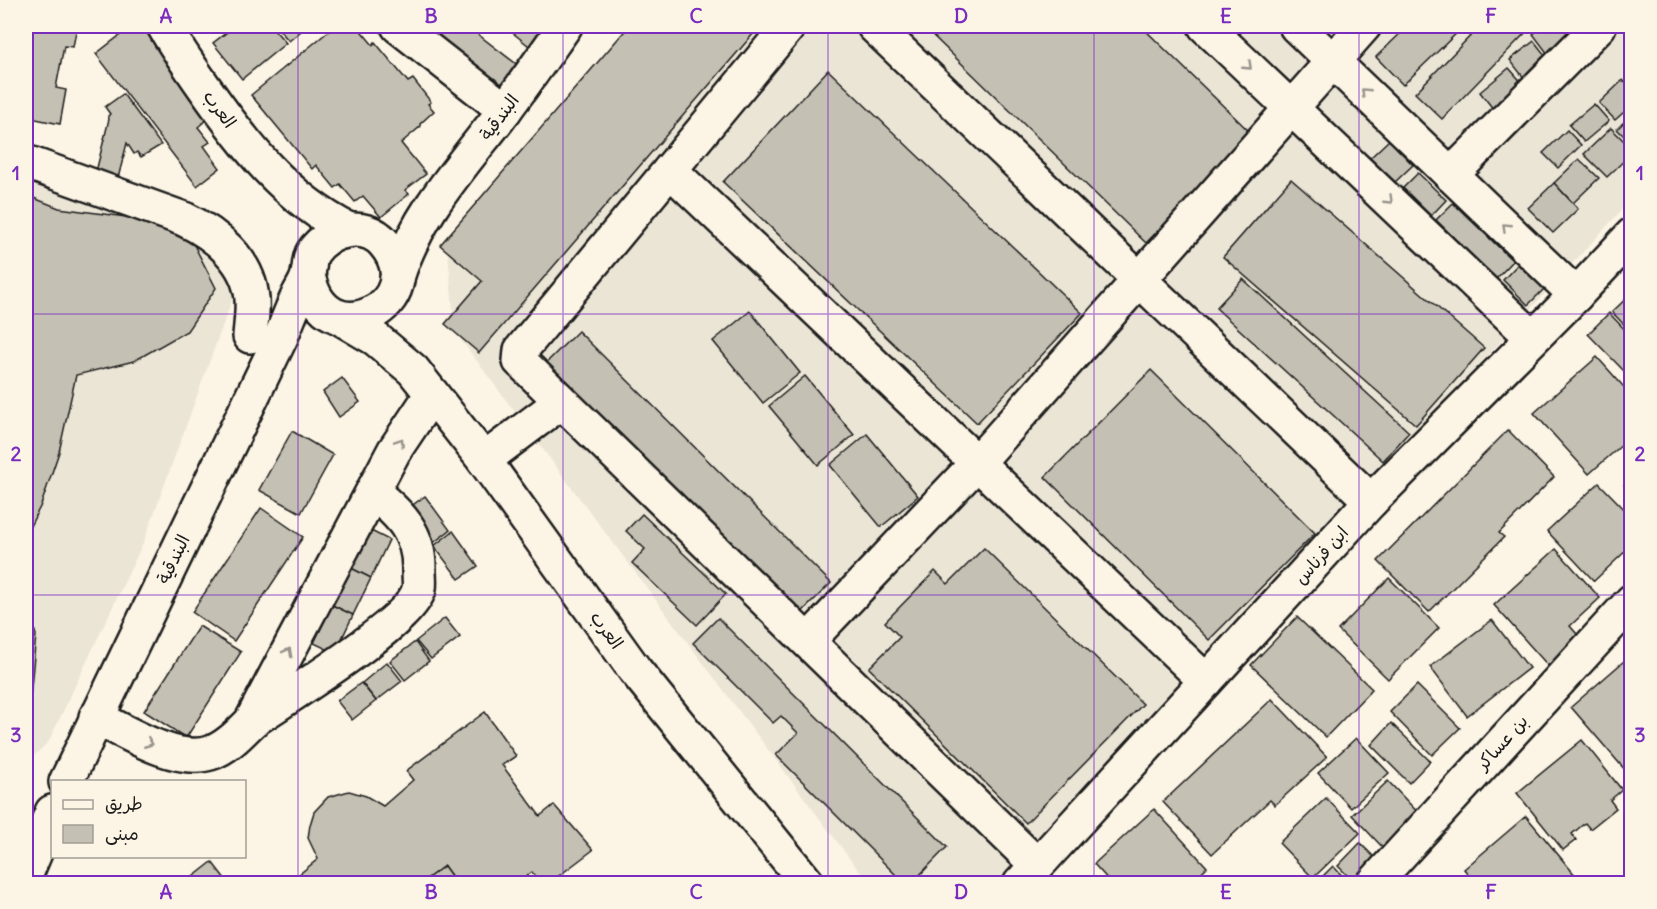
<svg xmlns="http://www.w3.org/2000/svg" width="1657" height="909" font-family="Delius,'Playpen Sans Arabic',sans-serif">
  <rect width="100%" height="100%" fill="#fcf5e5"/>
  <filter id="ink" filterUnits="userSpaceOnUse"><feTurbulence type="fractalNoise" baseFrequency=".0167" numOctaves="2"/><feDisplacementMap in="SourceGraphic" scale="12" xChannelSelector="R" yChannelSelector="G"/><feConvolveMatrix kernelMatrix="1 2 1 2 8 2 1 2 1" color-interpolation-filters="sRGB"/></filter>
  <g filter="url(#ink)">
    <g fill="#ebe5d6">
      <polygon points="631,26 1631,26 1631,200 1001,883 868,883 455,332 448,253"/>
      <polygon points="26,176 191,232 236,289 144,541 49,741 26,764"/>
    </g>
    <g fill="#c4c0b3" stroke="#1c1c1c" stroke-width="1.5">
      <polygon points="26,26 77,26 73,47 64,46 56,88 66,90 60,124 26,117"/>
      <polygon points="132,26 146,26 213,114 198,127 210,142 204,146 220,168 197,186 96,54"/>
      <polygon points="235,26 271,26 286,43 242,79 213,43"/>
      <polygon points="276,26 307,26 289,41"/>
      <polygon points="335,26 357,26 373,45 375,42 408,82 413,79 431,102 428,104 434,111 420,124 421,126 401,143 426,174 405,190 409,194 381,217 363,196 355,202 340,184 335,188 316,165 312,169 251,95"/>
      <polygon points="408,26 467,26 519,66 497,95"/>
      <polygon points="511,26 554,26 534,50 508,29"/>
      <polygon points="629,26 760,26 479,353 445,324 482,281 440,245"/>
      <polygon points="923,26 1141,26 1252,134 1146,243"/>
      <polygon points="1408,26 1464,26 1403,85 1376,57"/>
      <polygon points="1480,26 1532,26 1442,119 1415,93"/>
      <polygon points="1544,26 1568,26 1574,33 1548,54 1533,34"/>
      <polygon points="1534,41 1548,59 1524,78 1510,60"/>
      <polygon points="1509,68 1524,85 1494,110 1480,92"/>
      <polygon points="828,70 1082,313 977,423 723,182"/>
      <polygon points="1623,80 1632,89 1632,105 1615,120 1599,103"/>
      <polygon points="123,94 161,145 141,157 137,152 134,154 127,143 117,182 95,176 109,119 108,116 110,114 105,107"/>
      <polygon points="1594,104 1609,121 1584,142 1569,125"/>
      <polygon points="1632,114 1632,144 1617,129"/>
      <polygon points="1611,128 1632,149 1632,153 1607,177 1584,154"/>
      <polygon points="1567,130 1581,145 1558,168 1543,153"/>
      <polygon points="1389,140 1413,165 1395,182 1370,158"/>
      <polygon points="1579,159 1599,178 1573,203 1554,183"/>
      <polygon points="1418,173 1446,200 1431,216 1403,188"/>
      <polygon points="1291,179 1484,348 1416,425 1223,257"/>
      <polygon points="1554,183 1578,209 1553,233 1528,208"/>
      <polygon points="26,195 59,208 141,219 193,243 216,288 187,331 134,361 76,375 59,452 41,505 26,534"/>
      <polygon points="1453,203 1513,261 1496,279 1436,220"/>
      <polygon points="1518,264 1544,289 1528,305 1503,280"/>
      <polygon points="1243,279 1409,432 1383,461 1216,308"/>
      <polygon points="1632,293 1632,331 1631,332 1612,312"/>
      <polygon points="750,311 800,373 763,403 713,341"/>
      <polygon points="1609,313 1632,337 1632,368 1626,373 1588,334"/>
      <polygon points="578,331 831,583 797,617 544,365"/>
      <polygon points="1597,357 1632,396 1632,436 1589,474 1534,413"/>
      <polygon points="1151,370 1315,533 1209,640 1045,477"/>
      <polygon points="805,376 854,435 818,465 769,406"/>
      <polygon points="342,378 360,402 339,417 323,392"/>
      <polygon points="1508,430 1554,477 1499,533 1504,537 1429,612 1378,561"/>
      <polygon points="292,431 333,455 301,513 259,490"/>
      <polygon points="867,434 918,496 881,527 830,465"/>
      <polygon points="1632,456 1632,471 1624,464"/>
      <polygon points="1632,478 1632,493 1624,485"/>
      <polygon points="1599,483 1632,517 1632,545 1594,581 1547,531"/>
      <polygon points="425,496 450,530 432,544 406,510"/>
      <polygon points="261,508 303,537 234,641 192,612"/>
      <polygon points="642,514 726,594 697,625 632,563 645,549 626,531"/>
      <polygon points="367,529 389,540 371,578 349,567"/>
      <polygon points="453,531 478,566 459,579 434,546"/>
      <polygon points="984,548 1143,704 1026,823 869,668 900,637 885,622 935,571 948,584"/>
      <polygon points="1556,549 1600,598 1570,626 1583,641 1551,669 1494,605"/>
      <polygon points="349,567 371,578 353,615 332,605"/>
      <polygon points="1389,578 1439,628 1388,679 1338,630"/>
      <polygon points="26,603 36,635 30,698 26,704"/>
      <polygon points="332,605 353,615 335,653 314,643"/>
      <polygon points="1297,617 1372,689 1326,737 1251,665"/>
      <polygon points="445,618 460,637 431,659 416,641"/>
      <polygon points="718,618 947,847 911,884 905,884 776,755 798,733 781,716 773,723 693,643"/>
      <polygon points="1492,620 1529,668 1467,716 1430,667"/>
      <polygon points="199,626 241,652 186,738 144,711"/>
      <polygon points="415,642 429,661 405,680 390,661"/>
      <polygon points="1631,655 1632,656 1632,778 1571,707"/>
      <polygon points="387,662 402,681 376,701 362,683"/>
      <polygon points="361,683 376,701 352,720 337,701"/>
      <polygon points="1417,685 1460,728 1432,755 1390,712"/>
      <polygon points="1272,699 1327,757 1275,805 1270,800 1212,854 1163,802"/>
      <polygon points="485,712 516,756 502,765 540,816 554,805 593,850 548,884 540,884 532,872 517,884 457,884 444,866 420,884 287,884 318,859 308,838 310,825 314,812 328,797 349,791 366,796 383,806 413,780 406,771"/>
      <polygon points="1391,723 1430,761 1409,783 1371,745"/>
      <polygon points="1356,738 1389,773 1351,808 1318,773"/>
      <polygon points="1582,740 1622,790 1610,800 1616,808 1590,829 1585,823 1572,834 1576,840 1563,850 1517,793"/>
      <polygon points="1388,781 1424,819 1388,853 1352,815"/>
      <polygon points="1326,798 1360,833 1313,878 1279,843"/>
      <polygon points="1154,809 1207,867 1189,884 1112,884 1094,864"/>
      <polygon points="1632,812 1632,827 1624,818"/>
      <polygon points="1526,816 1575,875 1564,884 1476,884 1464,869"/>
      <polygon points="1360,843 1381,864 1362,884 1356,884 1338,866"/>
      <polygon points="212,862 229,884 184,884"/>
      <polygon points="444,866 457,884 420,884"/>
      <polygon points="1333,866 1350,884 1315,884"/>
    </g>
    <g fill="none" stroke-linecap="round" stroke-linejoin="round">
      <g stroke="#1c1c1c" stroke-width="38">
        <g id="minor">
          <path d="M164,26C176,47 190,67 204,87C244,144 285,198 349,230"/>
          <polyline points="398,26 505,110"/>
          <polyline points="789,26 521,350 520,361 1037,865"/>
          <polyline points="874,26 1371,501"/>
          <polyline points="1205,26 1532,337"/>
          <polyline points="1296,26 1576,295"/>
          <path d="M26,162L184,219C216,234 249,261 252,299C253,311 251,324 250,336"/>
          <polyline points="670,170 1206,681"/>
          <polyline points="1451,175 1599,26"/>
          <path d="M397,278C416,216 459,169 498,119C521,89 543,57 565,26"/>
          <polyline points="339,317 376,339 413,370 484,460 635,670 808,884"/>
          <polyline points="484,460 561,402"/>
          <polyline points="808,641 977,463 1364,26"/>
          <path d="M96,717C126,732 176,764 210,753C226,748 239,734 251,722L394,451L432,394"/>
          <path d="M255,719C286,698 412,621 419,589C420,584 419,577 419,571C420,533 400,514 373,492"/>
          <path d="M66,782L281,337C287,322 292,308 299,294C302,288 307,281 308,274C310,266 309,258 313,252C329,229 365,221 384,243C435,301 325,362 308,275"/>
          <polyline points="26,874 52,812"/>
          <polyline points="1020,884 1371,501 1576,295 1632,235"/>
          <polyline points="1373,884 1632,601"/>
        </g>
      </g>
      <use href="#minor" stroke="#fcf5e5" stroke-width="33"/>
    </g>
    <defs><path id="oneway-chevron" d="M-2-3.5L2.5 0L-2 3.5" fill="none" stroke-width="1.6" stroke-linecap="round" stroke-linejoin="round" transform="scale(1.5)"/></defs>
    <g stroke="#97938b">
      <use href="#oneway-chevron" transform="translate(1248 66) rotate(43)"/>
      <use href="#oneway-chevron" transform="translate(1365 92) rotate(-136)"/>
      <use href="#oneway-chevron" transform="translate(1389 200) rotate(44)"/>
      <use href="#oneway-chevron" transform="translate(1506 227) rotate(-136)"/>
      <use href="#oneway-chevron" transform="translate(400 442) rotate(-57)"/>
      <use href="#oneway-chevron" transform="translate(288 652) rotate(-62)"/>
      <use href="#oneway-chevron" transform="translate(149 743) rotate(22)"/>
    </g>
  </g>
  <path fill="none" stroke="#7b2cbf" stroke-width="1.5" stroke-opacity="0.55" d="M298,26V884M563,26V884M828,26V884M1094,26V884M1359,26V884M26,314H1632M26,595H1632"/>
  <g text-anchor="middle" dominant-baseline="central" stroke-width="4.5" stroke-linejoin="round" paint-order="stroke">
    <g font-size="18" fill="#1c1c1c" stroke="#fcf5e5">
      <text transform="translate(220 109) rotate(54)">العرب</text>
      <text transform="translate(499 117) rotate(-53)">البندقية</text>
      <text transform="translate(1321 555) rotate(-48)">ابن فرناس</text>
      <text transform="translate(173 559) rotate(-64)">البندقية</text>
      <text transform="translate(607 630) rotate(54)">العرب</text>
      <text transform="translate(1502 742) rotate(-48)">بن عساكر</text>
    </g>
  </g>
  <rect width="1657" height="909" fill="none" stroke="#fcf5e5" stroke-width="66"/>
  <rect x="51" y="780" width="195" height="78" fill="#fcf5e5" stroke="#a29e95" stroke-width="1.5"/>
  <rect x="63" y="800" width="30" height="9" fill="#fcf5e5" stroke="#a29e95" stroke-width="1.5"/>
  <text x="105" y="810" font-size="18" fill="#1c1c1c">طريق</text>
  <rect x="63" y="825" width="30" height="18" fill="#c4c0b3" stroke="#a29e95" stroke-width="1.5"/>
  <text x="105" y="840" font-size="18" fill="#1c1c1c">مبنى</text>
  <rect x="33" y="33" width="1591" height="843" fill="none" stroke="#7b2cbf" stroke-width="2"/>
  <g font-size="20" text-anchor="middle" font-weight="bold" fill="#7b2cbf">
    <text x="166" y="23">A</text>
    <text x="431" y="23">B</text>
    <text x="696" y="23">C</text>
    <text x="961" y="23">D</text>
    <text x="1226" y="23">E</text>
    <text x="1491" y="23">F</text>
    <text x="16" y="180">1</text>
    <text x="1640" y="180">1</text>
    <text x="16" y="461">2</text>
    <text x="1640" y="461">2</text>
    <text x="16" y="742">3</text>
    <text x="1640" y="742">3</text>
    <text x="166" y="899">A</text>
    <text x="431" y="899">B</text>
    <text x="696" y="899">C</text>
    <text x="961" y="899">D</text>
    <text x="1226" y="899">E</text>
    <text x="1491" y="899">F</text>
  </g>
</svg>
